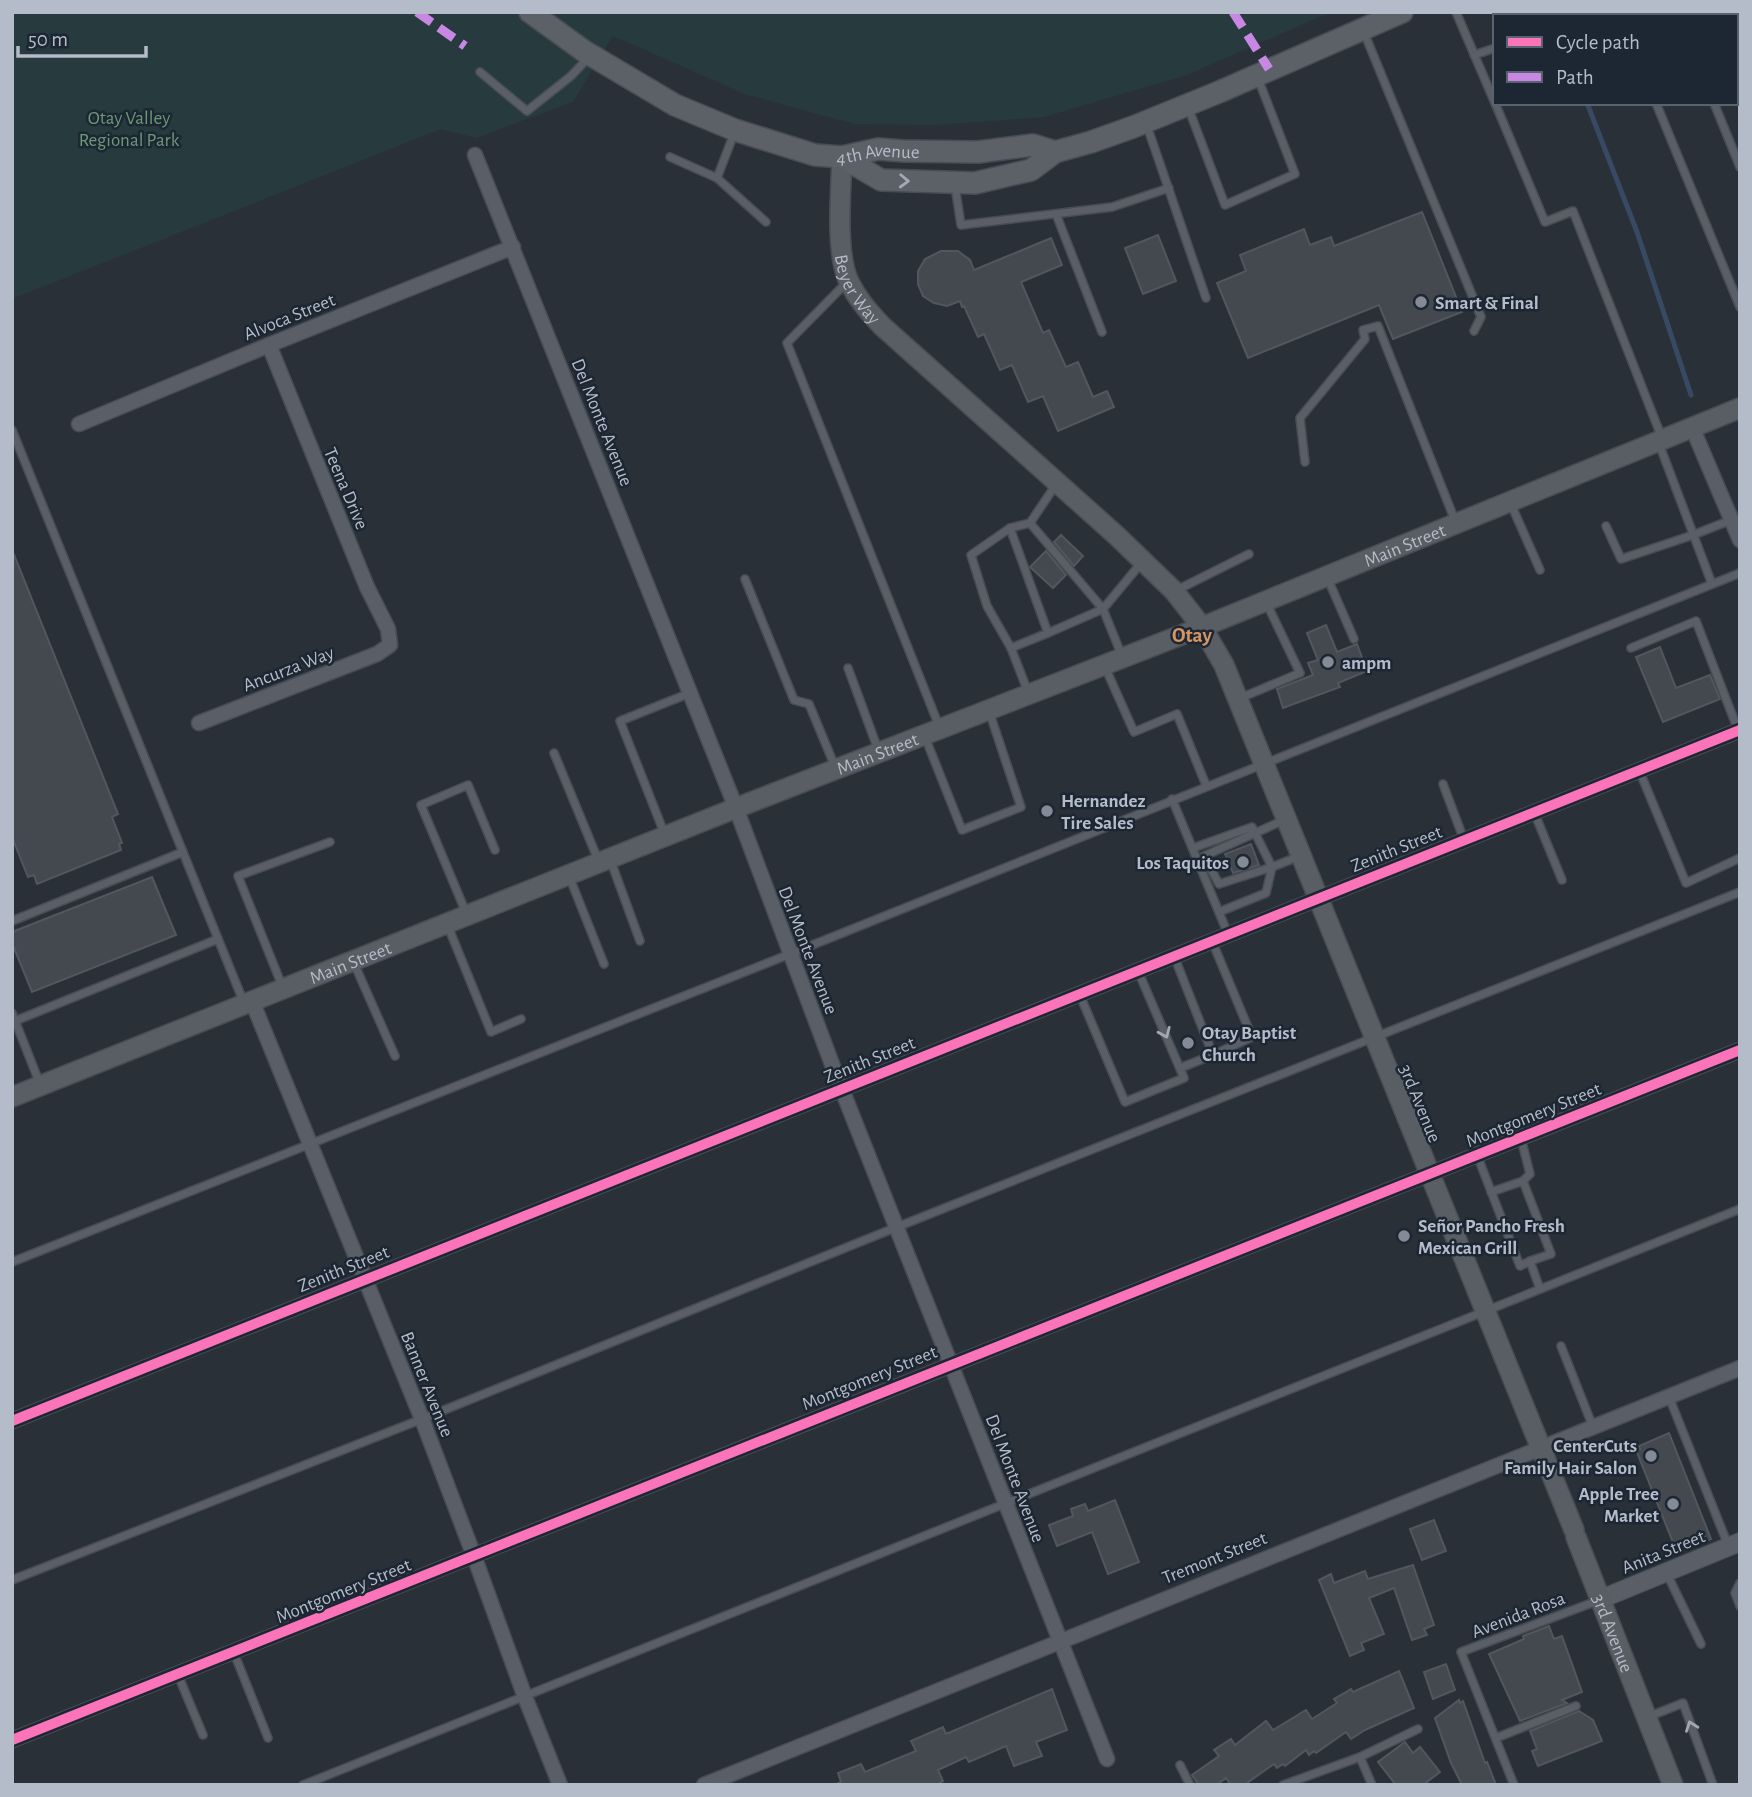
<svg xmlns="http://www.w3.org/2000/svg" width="1752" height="1797" viewBox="0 0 1752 1797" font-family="'Alegreya Sans',sans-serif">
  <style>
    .green { fill: #273a3e }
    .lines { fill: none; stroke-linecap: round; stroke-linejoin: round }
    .stream { stroke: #384963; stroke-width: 5 }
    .building { fill: #444950; stroke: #52575f; stroke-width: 2 }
    .service-casing { stroke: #484c53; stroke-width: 10 }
    .minor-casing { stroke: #484c53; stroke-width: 17 }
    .tertiary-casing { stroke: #484c53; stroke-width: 20 }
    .secondary-casing { stroke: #484c53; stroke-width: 22 }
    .primary-casing { stroke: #484c55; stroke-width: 24 }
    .service { stroke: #5a5e66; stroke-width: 7 }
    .minor { stroke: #5a5e66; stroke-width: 14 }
    .tertiary { stroke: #5a5e66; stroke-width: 18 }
    .secondary { stroke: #595d64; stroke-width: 19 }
    .primary { stroke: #5c6168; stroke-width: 21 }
    .quiet { stroke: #c787e3; stroke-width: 9; stroke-dasharray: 18 9; stroke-linecap: butt }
    .cycleway-casing { stroke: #1d2633; stroke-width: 15 }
    .cycleway { stroke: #fb73b8; stroke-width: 10 }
    .oneway { stroke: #a2aab6 }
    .oneway2 { stroke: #a2a9b5 }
    .poi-dot { fill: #848b96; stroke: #1d2633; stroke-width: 2.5 }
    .labels { text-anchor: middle; stroke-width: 5; stroke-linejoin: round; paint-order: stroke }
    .park-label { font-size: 19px; fill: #6b9a76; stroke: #1d2633 }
    .street-label { font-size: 19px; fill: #b4bcc9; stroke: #1d2633 }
    .poi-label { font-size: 19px; font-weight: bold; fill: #b4bcc9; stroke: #1d2633; text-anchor: start }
    .neighbourhood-label { font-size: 21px; font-weight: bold; fill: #d59563; stroke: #1d2633 }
  </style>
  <rect width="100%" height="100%" fill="#2a3038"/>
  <polygon class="green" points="12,12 1331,12 1187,75 1044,117 936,125 856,124 813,113 745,94 613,36 573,102 476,138 441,129 12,299"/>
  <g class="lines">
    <g class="stream">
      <polyline points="1551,12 1552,16"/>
      <polyline points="1587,103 1637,232 1691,395"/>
    </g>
  </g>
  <g class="building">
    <polygon points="1422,212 1462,312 1393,339 1379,305 1248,358 1217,283 1246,271 1240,255 1304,229 1310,245 1331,237 1334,246"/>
    <polygon points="1158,235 1176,281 1143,294 1125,248"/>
    <polygon points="1051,238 1062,265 1021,282 1043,333 1049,330 1066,367 1078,362 1093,397 1107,391 1114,407 1058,431 1043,396 1028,402 1012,365 1000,370 984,334 978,337 964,306 962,307 960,301 947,306 934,303 923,296 918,284 918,271 925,259 941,251 958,251 970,260 974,270"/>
    <polygon points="1061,535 1083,556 1074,566 1054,542"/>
    <polygon points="1046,551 1066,575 1053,588 1030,567"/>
    <polygon points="13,552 118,814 112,817 122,843 119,844 121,850 37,884 34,875 28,877 12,837"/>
    <polygon points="1326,625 1337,652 1357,644 1367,671 1338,683 1340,687 1283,708 1277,689 1313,675 1308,663 1318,660 1307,633"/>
    <polygon points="1660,647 1676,688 1710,675 1720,699 1663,722 1636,657"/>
    <polygon points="1251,844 1259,865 1233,873 1225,854"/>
    <polygon points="152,877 176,935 32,992 12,943 12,932"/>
    <polygon points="1669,1433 1711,1539 1680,1551 1677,1544 1674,1545 1636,1450 1640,1449 1639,1446"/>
    <polygon points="1115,1500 1139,1562 1108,1574 1092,1532 1057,1546 1049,1525 1073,1516 1071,1509 1085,1504 1088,1511"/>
    <polygon points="1434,1520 1446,1551 1422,1560 1410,1529"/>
    <polygon points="1413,1565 1434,1625 1424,1629 1427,1635 1412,1640 1394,1588 1369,1598 1384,1634 1361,1643 1364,1650 1350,1656 1319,1580 1331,1574 1334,1583 1365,1571 1368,1579"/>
    <polygon points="1549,1626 1554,1639 1562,1636 1582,1692 1562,1700 1567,1703 1520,1721 1489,1654 1524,1639 1523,1636"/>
    <polygon points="1446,1664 1455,1690 1433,1699 1424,1672"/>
    <polygon points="1399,1671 1414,1708 1365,1730 1351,1739 1346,1732 1316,1753 1314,1751 1309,1755 1306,1750 1285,1766 1283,1764 1277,1768 1274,1764 1244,1785 1231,1785 1226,1778 1216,1785 1199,1785 1192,1775 1219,1756 1214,1750 1231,1739 1235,1745 1266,1721 1273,1730 1306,1710 1312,1719 1337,1703 1334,1699 1351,1689 1353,1692"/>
    <polygon points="1052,1689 1067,1730 1036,1742 1042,1756 1014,1766 1006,1746 969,1762 966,1757 938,1770 943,1781 936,1785 835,1785 841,1782 838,1773 861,1764 865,1772 916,1751 911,1741 943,1727 946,1734"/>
    <polygon points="1459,1700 1460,1703 1463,1701 1485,1763 1487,1762 1496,1785 1462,1785 1451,1763 1435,1718"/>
    <polygon points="1579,1711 1593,1720 1602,1741 1538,1766 1532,1751 1537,1749 1530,1731"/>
    <polygon points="1405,1742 1413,1753 1420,1747 1440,1772 1423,1785 1396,1785 1378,1762"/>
  </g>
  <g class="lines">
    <g class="service-casing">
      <g id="service">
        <polyline points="1456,12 1495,103"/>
        <polyline points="1736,29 1740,30"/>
        <polyline points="1363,30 1481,317 1474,331"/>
        <polyline points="1474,55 1495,48"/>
        <polyline points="480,72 527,111 571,76 588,58"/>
        <polyline points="1495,103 1545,222 1573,211 1662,438"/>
        <polyline points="1656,103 1740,307"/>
        <polyline points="1714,103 1740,167"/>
        <polyline points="1188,107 1225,205 1295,174 1257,76"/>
        <polyline points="1146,123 1206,298"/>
        <polyline points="735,131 717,178 766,222"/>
        <polyline points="670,157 717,178"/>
        <polyline points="955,186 961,225 1112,207 1169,188"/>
        <polyline points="1056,214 1102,332"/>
        <polyline points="848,281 787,343 939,726"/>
        <polyline points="12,430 244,1003"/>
        <polyline points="1658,441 1712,584"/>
        <polyline points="1305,462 1300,418 1365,339 1363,330 1378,326 1456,523"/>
        <polyline points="1510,502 1540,570"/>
        <polyline points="1030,523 1103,609 1122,656"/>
        <polyline points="1606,526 1621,559 1693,535 1731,520"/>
        <polyline points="1010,528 971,555 987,606 1011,648"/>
        <polyline points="1327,577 1354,639"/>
        <polyline points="745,579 794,700 809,704 836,769"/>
        <polyline points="1175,591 1249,554"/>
        <polyline points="1048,633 1103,609 1142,562"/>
        <polyline points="1631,648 1696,621 1738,730"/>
        <polyline points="1105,667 1134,732 1177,714 1206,785"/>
        <polyline points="848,668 879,752"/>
        <polyline points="1028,692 1011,648 1048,633 1010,528 1030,523 1057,483"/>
        <polyline points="1238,699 1300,673 1266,602"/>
        <polyline points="925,737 962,830 1021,807 989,711"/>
        <polyline points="554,753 599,862"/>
        <polyline points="1639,770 1686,883 1740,858"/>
        <polyline points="1443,784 1464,840"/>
        <polyline points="1172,799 1228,934"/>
        <polyline points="1534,812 1562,880"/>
        <polyline points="665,835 620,721 690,693"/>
        <polyline points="1193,848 1252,827 1272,867 1219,884 1204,856 1284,820"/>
        <polyline points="610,859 640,941"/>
        <polyline points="569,876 604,964"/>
        <polyline points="1219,912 1266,893 1272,867 1300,856"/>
        <polyline points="467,915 421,805 468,785 495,850"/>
        <polyline points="12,921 183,852"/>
        <polyline points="447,924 491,1032 521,1019"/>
        <polyline points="1174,956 1213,1055 1252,1037 1212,941"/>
        <polyline points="353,961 395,1056"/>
        <polyline points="283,988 238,876 330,842"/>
        <polyline points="1079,993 1125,1102 1184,1078 1138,971"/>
        <polyline points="12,1013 40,1084"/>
        <polyline points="15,1021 218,939"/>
        <polyline points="1180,1068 1213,1055"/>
        <polyline points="1521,1138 1530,1174 1523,1181"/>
        <polyline points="1477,1155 1520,1266 1530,1261 1540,1289"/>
        <polyline points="1491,1192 1523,1181 1551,1254 1530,1261"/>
        <polyline points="12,1262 790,954 1740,573"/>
        <polyline points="1561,1346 1593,1427"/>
        <polyline points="1669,1397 1728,1545"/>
        <polyline points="1667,1574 1701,1644"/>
        <polyline points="12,1580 422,1419 897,1227 1740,892"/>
        <polyline points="1740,1583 1735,1593 1740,1606"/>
        <polyline points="234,1653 268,1738"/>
        <polyline points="178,1675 203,1735"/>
        <polyline points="1648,1717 1683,1703 1713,1785"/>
        <polyline points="1496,1738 1576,1706"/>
        <polyline points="1360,1757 1372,1785"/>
        <polyline points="1180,1765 1190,1785"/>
        <polyline points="303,1785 1740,1209"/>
        <polyline points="1283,1785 1360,1757 1418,1729"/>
        <polyline points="1514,1785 1461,1652 1597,1601"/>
      </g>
    </g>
    <g class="minor-casing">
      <g id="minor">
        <polyline points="475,155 736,808 835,1072 1107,1759"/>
        <polyline points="79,424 269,345 513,247"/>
        <polyline points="1692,427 1740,540"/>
        <polyline points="199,723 377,654 390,645 388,629 367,587 269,345"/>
        <polyline points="252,1001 422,1419 474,1556 525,1697 560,1785"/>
        <polyline points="12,1421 1740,730"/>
        <polyline points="12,1740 1740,1050"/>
        <polyline points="704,1785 1740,1368"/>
      </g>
    </g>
    <g class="tertiary-casing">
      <polyline id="tertiary" points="1601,1599 1740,1542"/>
    </g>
    <g class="secondary-casing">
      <g id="secondary">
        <path id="s1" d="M842,157c-1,34 -7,95 7,125 9,18 20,30 33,44l235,210 57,55 28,36 22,38 350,865"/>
        <path id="s2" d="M12,1097l724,-289 466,-181 538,-219"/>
        <path id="s3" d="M1576,1537l97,248"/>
      </g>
    </g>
    <g class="primary-casing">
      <g id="primary">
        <path id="s4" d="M530,12l54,39 91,54 60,25 80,25 27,2 36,-8 25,2 75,1 55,-7 22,7"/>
        <polyline points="842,157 881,180 975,183 1031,170 1055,152 1091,142 1133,127 1219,92 1402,12"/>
      </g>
    </g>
    <use href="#service" class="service"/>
    <use href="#minor" class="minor"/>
    <use href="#tertiary" class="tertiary"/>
    <use href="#secondary" class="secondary"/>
    <use href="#primary" class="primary"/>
    <g class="quiet">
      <polyline points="417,12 465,46"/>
      <polyline points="1233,12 1269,69"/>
    </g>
    <g class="cycleway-casing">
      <g id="cycleway">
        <polyline points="12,1421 1740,730"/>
        <polyline points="12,1740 1740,1050"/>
      </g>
    </g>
    <use href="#cycleway" class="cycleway"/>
  </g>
  <defs><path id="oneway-chevron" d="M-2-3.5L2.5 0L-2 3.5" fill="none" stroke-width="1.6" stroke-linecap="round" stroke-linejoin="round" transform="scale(1.75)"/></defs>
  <use class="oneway" href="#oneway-chevron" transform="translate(904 181) rotate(2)"/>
  <g class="oneway2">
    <use href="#oneway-chevron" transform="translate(1165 1033) rotate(67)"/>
    <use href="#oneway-chevron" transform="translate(1691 1726) rotate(-110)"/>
  </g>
  <g class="poi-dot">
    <circle cx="1421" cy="302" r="7"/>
    <circle cx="1328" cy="662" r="7"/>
    <circle cx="1047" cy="811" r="7"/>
    <circle cx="1243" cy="862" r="7"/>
    <circle cx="1188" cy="1043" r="7"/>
    <circle cx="1404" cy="1236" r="7"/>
    <circle cx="1651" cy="1456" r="7"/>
    <circle cx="1673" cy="1504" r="7"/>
  </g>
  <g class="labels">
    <g class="park-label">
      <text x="129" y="124">Otay Valley<tspan x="129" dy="22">Regional Park</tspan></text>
    </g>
    <g class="street-label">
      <text dy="7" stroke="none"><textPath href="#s4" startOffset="385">4th Avenue</textPath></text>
      <text dy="7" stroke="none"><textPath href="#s1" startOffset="136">Beyer Way</textPath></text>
      <text transform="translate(289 316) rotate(-22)" y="7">Alvoca Street</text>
      <text transform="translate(603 422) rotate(68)" y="7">Del Monte Avenue</text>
      <text transform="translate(347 488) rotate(67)" y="7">Teena Drive</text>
      <text dy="7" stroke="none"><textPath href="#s2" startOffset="1498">Main Street</textPath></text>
      <text transform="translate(288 668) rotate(-21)" y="7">Ancurza Way</text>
      <text dy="7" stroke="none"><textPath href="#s2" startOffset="931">Main Street</textPath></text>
      <text transform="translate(1396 848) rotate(-22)" y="7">Zenith Street</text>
      <text transform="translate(809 950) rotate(69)" y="7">Del Monte Avenue</text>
      <text dy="7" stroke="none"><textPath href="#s2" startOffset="364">Main Street</textPath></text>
      <text transform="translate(869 1059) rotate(-22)" y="7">Zenith Street</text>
      <text transform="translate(1421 1103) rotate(68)" y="7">3rd Avenue</text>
      <text transform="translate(1533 1114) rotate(-22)" y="7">Montgomery Street</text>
      <text transform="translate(343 1268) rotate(-22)" y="7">Zenith Street</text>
      <text transform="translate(869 1377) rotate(-22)" y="7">Montgomery Street</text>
      <text transform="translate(428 1384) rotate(68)" y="7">Banner Avenue</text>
      <text transform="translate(1016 1478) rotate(69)" y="7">Del Monte Avenue</text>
      <text transform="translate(1663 1551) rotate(-22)" y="7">Anita Street</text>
      <text transform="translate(1214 1557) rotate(-22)" y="7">Tremont Street</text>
      <text transform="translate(343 1590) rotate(-22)" y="7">Montgomery Street</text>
      <text transform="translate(1518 1614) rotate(-21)" y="7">Avenida Rosa</text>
      <text dy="7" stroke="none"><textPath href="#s3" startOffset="103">3rd Avenue</textPath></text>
    </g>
    <g class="poi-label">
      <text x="1435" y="309">Smart &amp; Final</text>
      <text x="1342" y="669">ampm</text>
      <text x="1061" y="807">Hernandez<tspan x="1061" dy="22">Tire Sales</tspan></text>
      <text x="1229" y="869" text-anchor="end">Los Taquitos</text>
      <text x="1202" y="1039">Otay Baptist<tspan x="1202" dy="22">Church</tspan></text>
      <text x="1418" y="1232">Señor Pancho Fresh<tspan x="1418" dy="22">Mexican Grill</tspan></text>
      <text x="1637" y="1452" text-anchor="end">CenterCuts<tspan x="1637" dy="22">Family Hair Salon</tspan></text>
      <text x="1659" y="1500" text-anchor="end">Apple Tree<tspan x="1659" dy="22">Market</tspan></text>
    </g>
    <g class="neighbourhood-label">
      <text x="1192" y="642">Otay</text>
    </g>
  </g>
  <rect width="1752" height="1797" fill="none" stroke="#b4bcc9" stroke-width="28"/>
  <rect x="1493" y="14" width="245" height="91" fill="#1d2633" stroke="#59626f" stroke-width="2"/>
  <rect x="1507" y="37" width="35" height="10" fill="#fb73b8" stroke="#59626f" stroke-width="2"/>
  <text x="1556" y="49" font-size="21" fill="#b4bcc9">Cycle path</text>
  <rect x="1507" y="72" width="35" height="10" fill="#c787e3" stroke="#59626f" stroke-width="2"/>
  <text x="1556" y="84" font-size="21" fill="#b4bcc9">Path</text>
  <path d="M18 46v10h128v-10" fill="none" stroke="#b4bcc9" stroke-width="3.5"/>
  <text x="28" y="46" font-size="21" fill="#b4bcc9" stroke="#1d2633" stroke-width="5" paint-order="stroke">50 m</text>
</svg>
